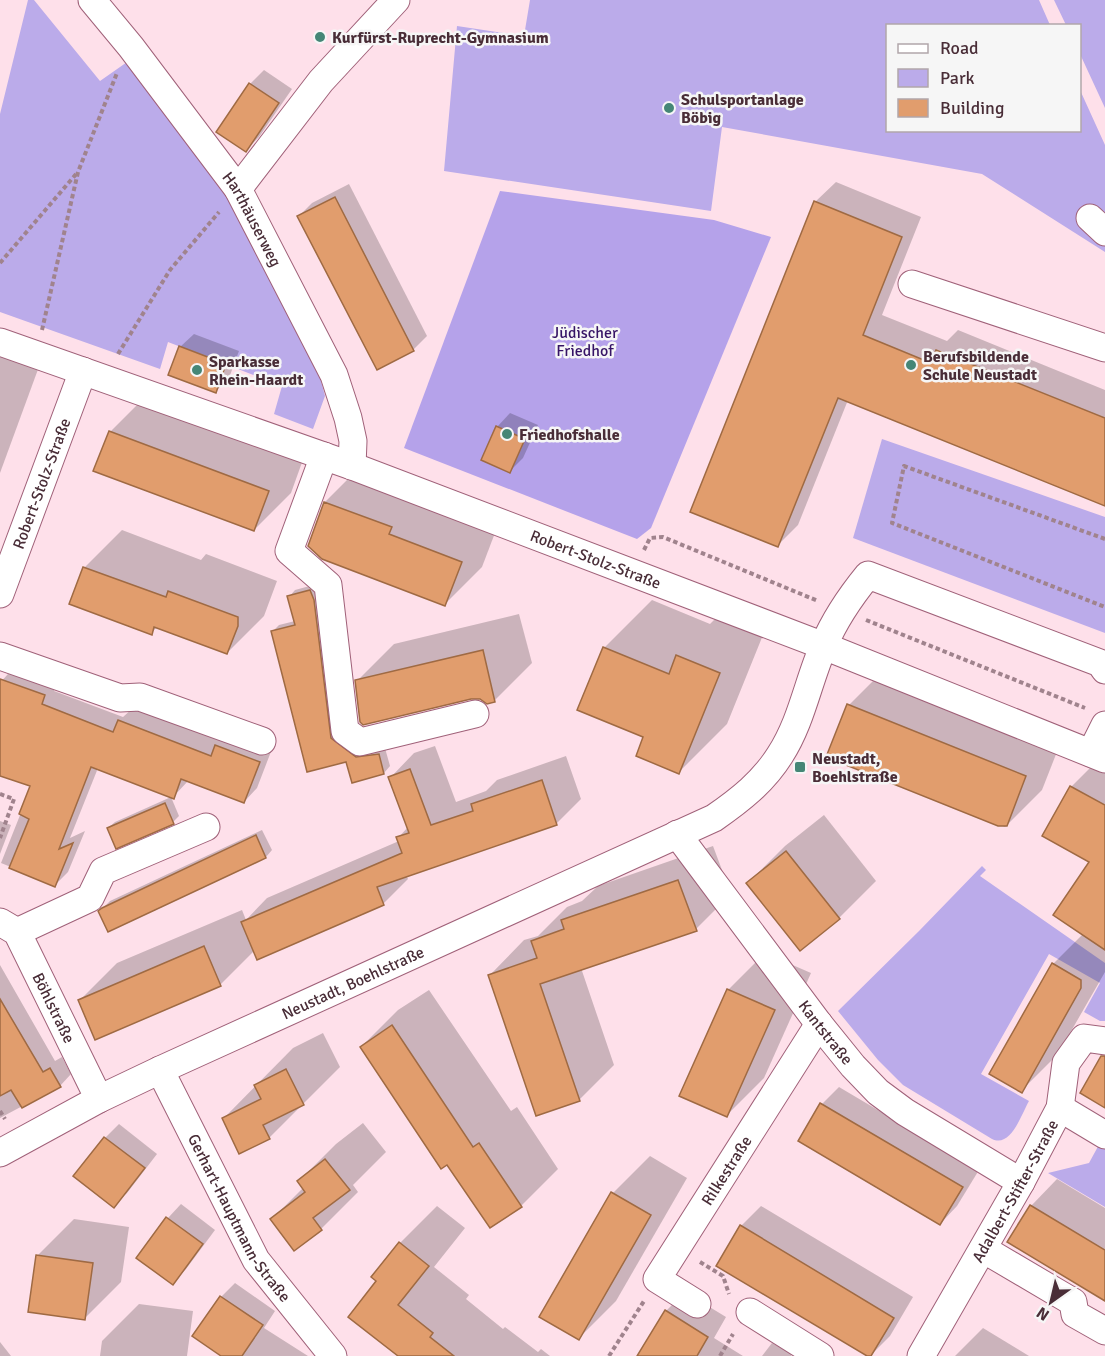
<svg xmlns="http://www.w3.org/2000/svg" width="1105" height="1356" viewBox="0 0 1105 1356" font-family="Signika,sans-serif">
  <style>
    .green { fill: #bbabea }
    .forest { fill: #b5a2ea }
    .shadow { fill: #0003 }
    .building { fill: #e19d6d; stroke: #9f6a43; stroke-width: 1.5 }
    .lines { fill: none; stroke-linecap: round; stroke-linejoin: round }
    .minor-casing { stroke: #a06179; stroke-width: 29 }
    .path { stroke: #a0838d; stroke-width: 4; stroke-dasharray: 4.5 3; stroke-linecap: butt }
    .minor { stroke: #fff; stroke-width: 27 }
    .poi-dot { fill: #458676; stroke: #f6f6f6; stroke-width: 2 }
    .labels { text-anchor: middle; stroke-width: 5; stroke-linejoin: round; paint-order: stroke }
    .poi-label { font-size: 16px; font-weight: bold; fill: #492d37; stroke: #f6f6f6; text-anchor: start }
    .street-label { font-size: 16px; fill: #492d37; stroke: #f6f6f6 }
    .park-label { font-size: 16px; fill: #361466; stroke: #f6f6f6 }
  </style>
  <rect width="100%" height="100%" fill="#fee0ea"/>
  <g class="green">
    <polygon points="28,0 34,0 100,81 130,60 235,202 316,362 325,396 313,429 274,414 282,386 168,342 160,369 0,312 0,114"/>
    <polygon points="530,0 1039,0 1050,25 888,26 888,130 1080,130 1080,90 1105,145 1105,252 982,174 722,127 711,211 444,171 457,26 524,36"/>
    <polygon points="1054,0 1105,0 1105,108 1080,54 1080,26 1066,25"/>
    <polygon points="882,439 1105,517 1105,633 853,538"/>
    <path d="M982,866l4,4 -6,6 125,87v58h-5l-16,-9 16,-29 -51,-29 -68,120 48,27c-8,14 -18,47 -37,38l-89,-54 -25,-25 -40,-49 81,-80z"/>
    <polygon points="1101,1141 1105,1143 1105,1207 1048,1173 1089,1163"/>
  </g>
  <polygon class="forest" points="500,191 714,220 771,237 651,528 637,539 404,448"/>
  <g class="shadow">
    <polygon points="264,70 292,89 259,137 246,150 218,132 250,84"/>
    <polygon points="836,182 921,217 882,315 947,341 958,330 1105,390 1105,504 848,400 798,525 778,545 815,202"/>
    <polygon points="349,184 427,336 413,350 299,216 312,203"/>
    <polygon points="0,330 44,353 0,473"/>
    <polygon points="194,334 239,351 229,378 215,392 180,347"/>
    <polygon points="147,395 305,454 291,493 254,530 110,432"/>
    <polygon points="510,413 538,425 523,458 510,471 497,427"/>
    <polygon points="362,465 498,525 482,567 445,604 309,546 325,502"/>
    <polygon points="122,530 201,560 206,554 277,581 264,616 227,653 157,627 151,633 71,603 85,567"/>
    <polygon points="317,584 337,732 385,748 390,766 384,773 347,760 308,770 273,631 279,625 295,621 289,597 295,590"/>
    <polygon points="652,600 710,624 726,608 767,625 727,724 679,772 645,737 604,648"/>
    <polygon points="519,614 532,663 495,700 357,681 394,644"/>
    <polygon points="15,666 57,681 54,691 123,717 133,708 221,741 230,732 272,749 257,788 244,802 188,781 174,796 98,768 70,838 85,831 68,872 55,885 1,863 32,785 0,774 0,683"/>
    <polygon points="886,668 1062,739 1042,790 1005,827 828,756 849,705"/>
    <polygon points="435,746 456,802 486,791 497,780 566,756 581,799 556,824 406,875 408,879 384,903 258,958 255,950 220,985 80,1000 117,963 242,910 246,920 267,898 399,841 398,838 408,827 390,778 414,753"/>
    <polygon points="1105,753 1105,972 1058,1054 1021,1091 1053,964 1083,934 1091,862 1071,787"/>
    <polygon points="171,797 179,816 173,822 108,828 115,822"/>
    <polygon points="824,815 876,881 839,918 801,949 748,883 785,846"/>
    <polygon points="0,821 11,825 0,854"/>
    <polygon points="262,830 272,850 266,857 109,930 100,911 110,901"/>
    <polygon points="713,846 731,894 696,929 581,968 614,1065 579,1100 490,975 524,940 538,936 567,907 582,901 598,886"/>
    <polygon points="765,953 811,973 764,1078 727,1115 728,990"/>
    <polygon points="0,965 55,1061 62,1057 71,1074 60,1086 0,1118"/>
    <polygon points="429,990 511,1111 517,1107 558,1169 521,1206 448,1163 361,1047 398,1010"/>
    <polygon points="323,1033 340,1067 269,1138 224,1118 293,1048"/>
    <polygon points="839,1087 979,1170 957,1206 940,1224 822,1104"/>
    <polygon points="363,1123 386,1152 353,1185 358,1192 321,1229 272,1219 304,1187 299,1181 336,1144"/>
    <polygon points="119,1124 157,1154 127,1193 113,1206 75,1176 105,1138"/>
    <polygon points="650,1156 687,1178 616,1301 579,1338 613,1193"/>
    <polygon points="1057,1179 1105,1208 1105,1300 1031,1206"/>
    <polygon points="181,1204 215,1230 186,1269 172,1283 138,1257 168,1218"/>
    <polygon points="437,1206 465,1228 434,1267 469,1295 466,1299 503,1329 505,1327 538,1352 541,1349 550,1356 401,1356 378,1281 373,1277 400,1243"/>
    <polygon points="761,1206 913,1297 890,1336 870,1356 741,1226"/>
    <polygon points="74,1219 129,1227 121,1282 84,1319 37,1256"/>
    <polygon points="235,1283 275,1311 264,1328 308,1356 224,1356 194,1336 221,1297"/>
    <polygon points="685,1292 726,1317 714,1338 743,1356 639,1356 666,1311"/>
    <polygon points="139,1304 193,1311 187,1356 100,1356 102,1341"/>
    <polygon points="983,1328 1029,1356 955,1356"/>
    <polygon points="0,1342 11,1356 0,1356"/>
    <polygon points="772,1343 792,1354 791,1356 762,1356"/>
  </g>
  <g class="building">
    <polygon points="249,83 279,103 246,152 216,132"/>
    <polygon points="335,197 414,351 377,370 297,216"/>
    <polygon points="814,201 902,237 863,335 931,363 936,350 1105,418 1105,506 838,398 778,547 690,512"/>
    <polygon points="179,346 226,364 216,393 168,375"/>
    <polygon points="496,426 525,439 510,473 481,460"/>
    <polygon points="109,431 269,491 254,531 93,471"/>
    <polygon points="324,502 392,527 389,534 462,562 445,606 322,559 308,546"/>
    <polygon points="83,567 166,597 168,591 238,617 238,626 227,654 154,627 152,635 69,604"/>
    <polygon points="310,590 314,600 331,738 356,757 379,754 384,774 352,783 346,762 307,772 271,631 295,625 287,596"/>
    <polygon points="603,647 669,674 676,655 720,673 679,774 636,756 643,737 577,710"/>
    <polygon points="483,650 495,702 487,704 480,699 471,699 363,725 360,722 355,680"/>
    <polygon points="0,679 45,695 42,704 113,732 118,720 211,756 215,745 260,762 244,803 181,779 174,799 91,767 59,849 73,843 55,887 9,868 29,819 19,814 30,786 0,776"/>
    <polygon points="847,704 1026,776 1007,826 998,826 826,757"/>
    <polygon points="410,769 431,825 473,811 471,804 542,780 557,825 377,887 384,905 257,960 241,922 402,853 396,837 409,833 388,777"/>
    <polygon points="1070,786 1105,805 1105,950 1053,915 1089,862 1042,836"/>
    <polygon points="165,803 174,824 116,849 107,828"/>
    <polygon points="256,835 266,858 108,932 98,911 102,908"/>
    <polygon points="786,851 840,919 800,951 746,883"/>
    <polygon points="678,880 697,931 540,984 580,1101 536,1116 488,975 537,958 531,941 564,929 561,920"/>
    <polygon points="204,946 221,986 95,1040 78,1000"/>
    <polygon points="1052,963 1081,980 1081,988 1022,1093 989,1074"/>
    <polygon points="727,989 775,1010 727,1117 679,1096"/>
    <polygon points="0,999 43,1072 50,1068 61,1087 22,1108 11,1090 0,1096"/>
    <polygon points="392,1025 473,1147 479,1143 522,1207 490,1228 447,1165 441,1169 360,1047"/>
    <polygon points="1101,1056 1105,1056 1105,1108 1080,1093"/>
    <polygon points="286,1069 304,1105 263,1125 270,1139 239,1154 222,1118 261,1099 254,1085"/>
    <polygon points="820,1103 963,1187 940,1225 798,1141"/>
    <polygon points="104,1137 145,1168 114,1208 73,1176"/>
    <polygon points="325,1159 350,1190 313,1218 322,1230 294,1251 270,1219 305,1192 297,1181"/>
    <polygon points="611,1192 651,1215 579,1340 539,1317"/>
    <polygon points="1030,1205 1105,1250 1105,1301 1007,1242"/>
    <polygon points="166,1217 203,1244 173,1285 136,1258"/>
    <polygon points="740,1225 894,1318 871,1356 867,1356 716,1266"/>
    <polygon points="399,1242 429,1266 398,1305 433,1333 430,1337 454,1356 398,1356 348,1317 376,1281 371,1277"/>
    <polygon points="36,1255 93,1263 85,1320 28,1312"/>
    <polygon points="220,1296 263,1325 242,1356 221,1356 192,1336"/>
    <polygon points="665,1310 708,1337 697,1356 637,1356"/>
  </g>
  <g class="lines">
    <g class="minor-casing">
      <g id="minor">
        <path id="s1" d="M92,0l39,47 107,142 96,186 14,43 5,23 -1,25"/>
        <polyline points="238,189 321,81 396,0"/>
        <polyline points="1090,218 1105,232"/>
        <polyline points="912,284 1105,348"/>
        <path id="s2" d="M0,342l352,124 472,180 281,113"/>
        <polyline points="324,456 289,551 328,585 345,731 360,742 475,714"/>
        <path id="s3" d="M0,594l83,-223"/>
        <polyline points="0,656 120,698 140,697 262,741"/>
        <polyline points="1091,753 1105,725"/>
        <path id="s4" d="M677,834l142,190 34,42 25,26 27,20 116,70"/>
        <path id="s5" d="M0,922l17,10 82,167"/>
        <polyline points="17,932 90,898 103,871 206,827"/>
        <path id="s6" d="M160,1070l96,190 77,96"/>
        <polyline points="1060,1108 1105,1135"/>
        <path id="s7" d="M0,1153l99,-54 61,-29 554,-252c26,-18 49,-36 66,-63 22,-34 28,-74 44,-110 11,-26 26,-48 44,-70l232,88 5,7"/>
        <polyline points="983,1249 1073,1302 1075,1314 1105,1331"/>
        <path id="s8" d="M697,1304l-40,-25 162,-255"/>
        <polyline points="750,1312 820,1356"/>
        <path id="s9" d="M921,1356l100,-174 39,-74 6,-45 18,-25 21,3"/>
      </g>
    </g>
    <g class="path">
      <polyline points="0,263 77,173"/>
      <polyline points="42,330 78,172 117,73"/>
      <polyline points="118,354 170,270 219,212"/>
      <polyline points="1105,539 904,466 892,523 1105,607"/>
      <polyline points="644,550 650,538 663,537 818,601"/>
      <polyline points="866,620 1085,708"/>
      <polyline points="0,794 14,799 0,838"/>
      <polyline points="0,1111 5,1119"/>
      <polyline points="700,1262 723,1276 729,1294"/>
      <polyline points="609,1356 644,1301"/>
      <polyline points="720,1356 733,1334"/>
    </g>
    <use href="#minor" class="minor"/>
  </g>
  <g class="poi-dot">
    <circle cx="320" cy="37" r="6"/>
    <circle cx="669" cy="108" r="6"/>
    <circle cx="911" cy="365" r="6"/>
    <circle cx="197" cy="370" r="6"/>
    <circle cx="507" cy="434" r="6"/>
    <rect x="794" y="761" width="12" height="12" rx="3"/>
  </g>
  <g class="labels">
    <g class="poi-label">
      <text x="332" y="43">Kurfürst-Ruprecht-Gymnasium</text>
      <text x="681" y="105">Schulsportanlage<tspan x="681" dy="18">Böbig</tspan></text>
      <text x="923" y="362">Berufsbildende<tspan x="923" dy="18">Schule Neustadt</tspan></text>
      <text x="209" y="367">Sparkasse<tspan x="209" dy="18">Rhein-Haardt</tspan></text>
      <text x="519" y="440">Friedhofshalle</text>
      <text x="812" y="764">Neustadt,<tspan x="812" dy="18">Boehlstraße</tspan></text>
    </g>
    <g class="street-label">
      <text dy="6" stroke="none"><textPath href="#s1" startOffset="272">Harthäuserweg</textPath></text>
      <text dy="6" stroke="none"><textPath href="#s3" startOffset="118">Robert-Stolz-Straße</textPath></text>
      <text dy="6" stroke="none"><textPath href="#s2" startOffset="634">Robert-Stolz-Straße</textPath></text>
      <text dy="6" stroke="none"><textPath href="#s7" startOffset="392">Neustadt, Boehlstraße</textPath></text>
      <text dy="6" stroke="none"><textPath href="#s5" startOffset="104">Böhlstraße</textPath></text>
      <text dy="6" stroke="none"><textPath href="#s4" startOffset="248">Kantstraße</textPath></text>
      <text dy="6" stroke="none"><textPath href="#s8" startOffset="176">Rilkestraße</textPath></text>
      <text dy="6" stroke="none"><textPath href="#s9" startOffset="190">Adalbert-Stifter-Straße</textPath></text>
      <text dy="6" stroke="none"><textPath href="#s6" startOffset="168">Gerhart-Hauptmann-Straße</textPath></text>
    </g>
    <g class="park-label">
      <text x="585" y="338">Jüdischer<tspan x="585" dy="18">Friedhof</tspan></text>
    </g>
  </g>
  <rect x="886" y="24" width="195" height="108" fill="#f6f6f6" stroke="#b1a6aa" stroke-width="1.5"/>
  <rect x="898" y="44" width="30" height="9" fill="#ffffff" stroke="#b1a6aa" stroke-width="1.5"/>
  <text x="940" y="54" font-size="18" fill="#492d37">Road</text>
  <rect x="898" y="69" width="30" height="18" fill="#bbabea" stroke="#b1a6aa" stroke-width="1.5"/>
  <text x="940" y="84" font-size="18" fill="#492d37">Park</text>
  <rect x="898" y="99" width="30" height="18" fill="#e19d6d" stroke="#b1a6aa" stroke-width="1.5"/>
  <text x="940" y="114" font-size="18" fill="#492d37">Building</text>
  <g transform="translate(1051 1302) rotate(214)" stroke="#f6f6f6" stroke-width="4.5" paint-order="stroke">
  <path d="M0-4.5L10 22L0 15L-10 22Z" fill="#492d37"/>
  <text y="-9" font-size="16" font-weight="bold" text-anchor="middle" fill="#492d37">N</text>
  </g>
</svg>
